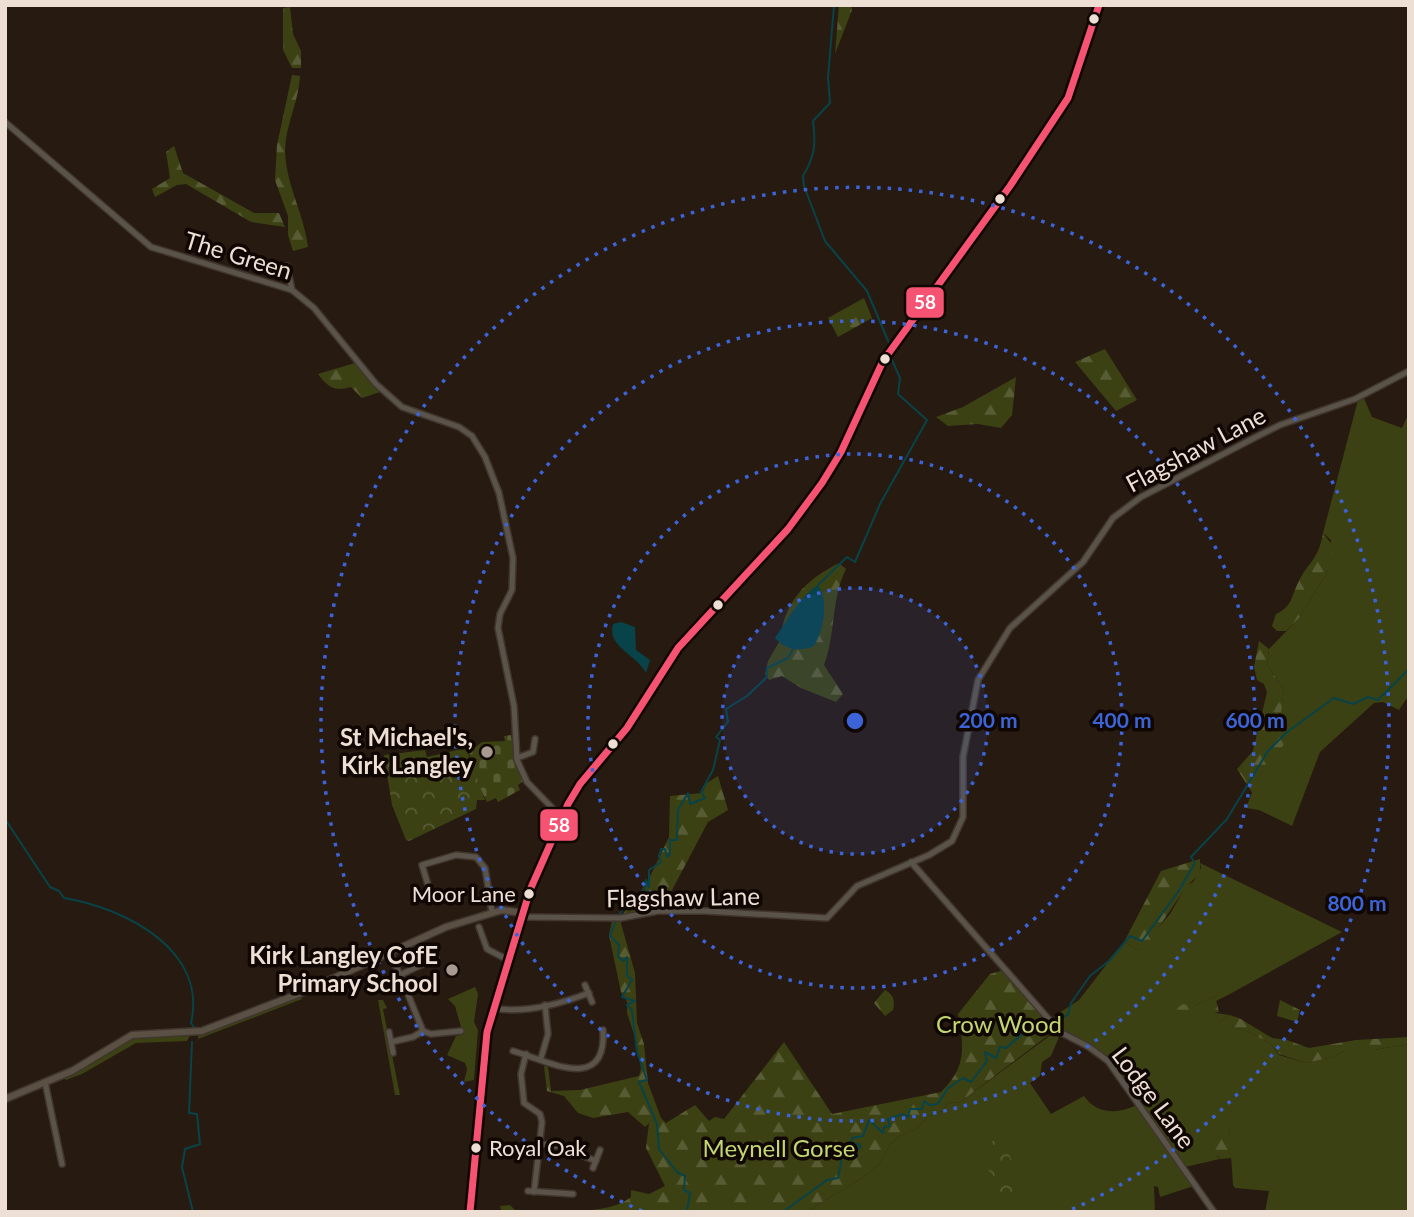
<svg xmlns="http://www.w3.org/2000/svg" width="1414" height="1217" viewBox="0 0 1414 1217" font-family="Lato,sans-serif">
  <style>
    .grass { fill: #3c4113 }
    .forest { fill: url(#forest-firs) }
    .cemetery { fill: url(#cemetery-stones) }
    .park { fill: url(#park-crowns) }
    .water { fill: #074348 }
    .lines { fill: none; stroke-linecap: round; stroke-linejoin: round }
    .stream { stroke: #074348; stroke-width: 2 }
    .minor-casing { stroke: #41362e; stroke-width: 8 }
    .major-casing { stroke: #41362e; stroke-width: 9 }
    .highway-casing { stroke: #41362e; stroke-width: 10 }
    .minor { stroke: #5a534a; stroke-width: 5 }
    .major { stroke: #5a5044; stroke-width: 6 }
    .highway { stroke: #605648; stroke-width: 7 }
    .bus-1-casing { stroke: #100703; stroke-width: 12 }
    .bus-1 { stroke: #f65372; stroke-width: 7 }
    .ring { fill: none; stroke: #3c64d8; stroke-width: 3.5; stroke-dasharray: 3.5 7 }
    .bus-dot { fill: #eedfd5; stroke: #100703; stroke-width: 2.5 }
    .poi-dot { fill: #a89a90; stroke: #100703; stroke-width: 2.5 }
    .labels { text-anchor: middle; stroke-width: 7; stroke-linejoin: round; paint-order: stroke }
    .bus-label { font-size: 22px; fill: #eedfd5; stroke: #100703; text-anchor: end }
    .street-label { font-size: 24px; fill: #eedfd5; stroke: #100703 }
    .poi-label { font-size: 24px; font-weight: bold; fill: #eedfd5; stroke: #100703; text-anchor: end }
    .park-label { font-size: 24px; fill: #c3d66f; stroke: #100703 }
    .centre { fill: #3c64d8; stroke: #100703; stroke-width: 3.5 }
    .ring-label { font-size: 21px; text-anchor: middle; font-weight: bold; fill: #3c64d8; stroke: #100703; stroke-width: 7; stroke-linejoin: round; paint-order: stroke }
    .line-badge { stroke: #100703; stroke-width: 2.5 }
    .badge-label { font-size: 19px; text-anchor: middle; font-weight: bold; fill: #fff }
  </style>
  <defs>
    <pattern id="forest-firs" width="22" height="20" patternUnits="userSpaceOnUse" patternTransform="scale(1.75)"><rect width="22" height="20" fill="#3c4113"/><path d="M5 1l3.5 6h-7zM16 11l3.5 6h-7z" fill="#585c34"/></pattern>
    <pattern id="cemetery-stones" width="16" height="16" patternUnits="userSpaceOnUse" patternTransform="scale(1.75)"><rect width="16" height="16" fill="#3c4113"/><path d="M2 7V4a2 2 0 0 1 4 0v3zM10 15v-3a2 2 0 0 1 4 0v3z" fill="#585c34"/></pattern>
    <pattern id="park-crowns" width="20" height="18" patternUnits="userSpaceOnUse" patternTransform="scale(1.75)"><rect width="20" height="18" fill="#3c4113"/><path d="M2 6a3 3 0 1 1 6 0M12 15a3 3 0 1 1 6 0" fill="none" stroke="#585c34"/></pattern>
  </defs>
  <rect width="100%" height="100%" fill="#271a11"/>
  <g class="grass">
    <polygon points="1363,396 1372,417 1402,428 1409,413 1409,695 1399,710 1383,702 1374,703 1320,752 1292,826 1259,810 1246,808 1258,777 1272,758 1284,690 1267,664 1269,649 1299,618 1329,569 1331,540 1323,533 1358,400"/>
    <polygon points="1200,863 1342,932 1228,995 1216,1001 1215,996 1194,1006 1193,1017 1210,1012 1229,1015 1218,1023 1249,1032 1271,1044 1279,1055 1306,1063 1333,1057 1346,1050 1374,1050 1409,1044 1409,1212 1265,1212 1269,1191 1235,1188 1233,1185 1229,1126 1217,1156 1220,1159 1185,1167 1116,1068 1057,1026 1053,1017 1079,1000 1124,942 1139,950 1170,914 1186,886 1193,882 1201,868"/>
    <polygon points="475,987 478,994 474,1022 478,1030 474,1080 464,1082 467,1069 465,1063 447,1055 456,1036 463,1034 455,1006 448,999"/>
    <polygon points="300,996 302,999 198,1039 198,1033"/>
    <polygon points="378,1000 383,1000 387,1008 383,1009 400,1095 395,1095"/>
    <path d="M1056,1031l3,6 -8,19 -9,6 -2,14 -10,7 21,31 33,-18c13,19 34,18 53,9l57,81 -34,11 -2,-10 -4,-1 1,26h-349l56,-34 18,-14 10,-20 10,-8 16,-7 13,-13 13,-5 6,-9 11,1z"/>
    <polygon points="190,1035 187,1041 136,1043 82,1074 66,1080 63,1077 129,1039"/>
  </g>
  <g class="forest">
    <polygon points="839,5 851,5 852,10 835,54"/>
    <polygon points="290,7 293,34 301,51 301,68 292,68 283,50 283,8"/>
    <path d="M292,75l8,1c-1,25 -15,50 -15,75 1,34 19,63 23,96l-15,4 -5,-16v-19l-13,-36 2,-35z"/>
    <polygon points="174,146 183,173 254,213 279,213 285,227 251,222 186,184 177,185 155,197 152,189 170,178 166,152"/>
    <polygon points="864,298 872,318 838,337 828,318"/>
    <polygon points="1105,349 1137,400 1116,411 1075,362"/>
    <path d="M355,363l25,29 -18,6 -11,-11c-17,5 -23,0 -33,-13z"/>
    <polygon points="1016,377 1012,415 1001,428 978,424 948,426 936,417 963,407"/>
    <path d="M1323,533l10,13 -4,23 -30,49 -13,13h-9l-5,-5 4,-12c16,-7 15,-17 22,-31 10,-22 20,-21 25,-50z"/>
    <path d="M839,563l7,6c-15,29 -10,65 -22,96l19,29 -7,8 -35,-14 -19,-12 -13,4 -4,-6 3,-13 11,-19 14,7 14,-58 -2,9 -23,28c8,-33 28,-50 57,-65z"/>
    <polygon points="1259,641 1269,649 1267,664 1284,690 1278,734 1284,732 1289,738 1258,777 1253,794 1237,769 1253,751 1267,692 1264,684 1257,680 1254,667"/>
    <polygon points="718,776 728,810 708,822 662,909 622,915 647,883 669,837 670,796 702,793 707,783"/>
    <polygon points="1200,859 1200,873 1186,887 1144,949 1139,950 1124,942 1161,871"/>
    <path d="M620,920l15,53 2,50 7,21 4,39 13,35 5,5 29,-18 14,16 6,-4 9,2 60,-77 48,72 109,-22c26,-25 23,-45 17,-78l32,-40 14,-4 50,61 -95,72 -11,-1 -6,9 -13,5 -13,13 -16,7 -10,8 -10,20 -18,14 -56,34h-304l-2,-6 10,-1 7,7c30,-2 90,5 114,-15v-7l18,4 16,-8 -19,-38 3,-25 -4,4 -17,-15 -35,6 -15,-5 -14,-17 -17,-5 -3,-25 4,1 3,24 29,-1 59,-14 2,-7 -5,-29 -9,-27v-12l-6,-9 -12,-57 3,-14z"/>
    <path d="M885,990c9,5 10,11 8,20l-8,6 -11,-13z"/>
    <polygon points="1215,996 1219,1012 1193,1017 1174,1010 1183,1004 1194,1006"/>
    <polygon points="1280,1000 1300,1010 1297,1022 1277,1016"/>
    <polygon points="1229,1015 1239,1018 1272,1038 1287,1040 1309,1048 1356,1040 1409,1037 1409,1044 1374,1050 1346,1050 1333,1057 1306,1063 1279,1054 1271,1044 1249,1032 1227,1026 1216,1030 1218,1023"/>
    <path d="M1229,1126l3,32 -12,1 -10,-13c2,-12 6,-18 19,-20z"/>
  </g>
  <polygon class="cemetery" points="511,735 515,762 524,781 518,785 520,790 498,802 496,798 487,802 474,777 469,752 482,742 505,741 504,736"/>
  <g class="park">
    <polygon points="466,748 485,800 477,800 476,809 409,841 406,840 392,805 384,755 425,750 427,757"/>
    <polygon points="1002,1136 1024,1192 1003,1201 979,1149"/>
  </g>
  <g class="water">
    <path d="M818,585c11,16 6,45 -4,61 -14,6 -29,4 -39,-8 11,-16 28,-45 43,-53z"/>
    <path d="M621,622l14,5 1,23 14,10 -4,13c-9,-18 -40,-27 -33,-49z"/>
  </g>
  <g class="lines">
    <g class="stream">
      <path d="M834,5l-6,73 2,25 -17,18c3,23 2,35 -10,55l1,10 21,55 42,50 22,52"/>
      <polyline points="818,585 847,557 855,562 880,504 927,420 898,394 900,378 891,358"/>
      <path d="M5,819l45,68 9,4 5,7c61,10 144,52 127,125l3,4"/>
      <polyline points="619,915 626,904 645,889 646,880 649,887 649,870 661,862 659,856 661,849 665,849 667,857 670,854 670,840 677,840 678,810 688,793 690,804 705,798 701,792 713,770 720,740 716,737 728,722 726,709 747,696 767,677 767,668 788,658 793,649"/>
      <polyline points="616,920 610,936 619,945 618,956 623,961 627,957 627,975 632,980 622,997 635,1001 627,1005 632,1010 637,1052 647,1080 639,1082 657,1124 659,1149 677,1172 685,1176 684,1190 690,1193 687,1212"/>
      <polyline points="1056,1023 1068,1014 1071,1003 1090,976 1109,961 1130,936 1142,941 1178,892 1195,863 1191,857 1227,819 1268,751 1287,732 1334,698 1353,704 1368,697 1378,700 1409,669"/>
      <polyline points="192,1042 189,1113 197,1114 200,1144 185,1149 182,1167 193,1212"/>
      <polyline points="783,1212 827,1180 838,1178 842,1157 848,1154 852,1158 857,1156 855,1151 861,1147 859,1144 851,1144 852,1138 863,1136 869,1120 883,1133 884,1127 890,1126 888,1119 903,1114 908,1117 910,1109 922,1109 924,1101 929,1105 938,1104 948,1088 963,1078 971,1082 987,1061 985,1052 996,1058 1000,1047 1006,1048 1028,1029 1043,1032 1051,1026"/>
    </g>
    <g class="minor-casing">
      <g id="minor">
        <polyline points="5,122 151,247 292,290 314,308 376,384 402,407 459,427 472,436 485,457 499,493 513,558 512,590 500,614 498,628 514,706 517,760 527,782 562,818"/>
        <polyline points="287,266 292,290"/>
        <polyline points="517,758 533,752 535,739"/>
        <polyline points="911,862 1060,1032 1089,1047 1108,1061 1214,1212"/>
        <polyline points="428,885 422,865 456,855 476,857 485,868 492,912"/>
        <polyline points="521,917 621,918 658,911 705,911 827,918 857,886 929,855 952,841 963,817 963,757 978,680 1010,628 1083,562 1113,518 1141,497 1256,437 1280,425 1355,399 1409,371"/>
        <polyline points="479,927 487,949 508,960"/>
        <polyline points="390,953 400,975 436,958"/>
        <polyline points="400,975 423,1031 431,1034 461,1031"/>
        <polyline points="585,985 592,1002"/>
        <path d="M493,1008c31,6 67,-4 96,-15"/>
        <polyline points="389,1032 393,1053"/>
        <polyline points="391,1042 413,1037 423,1031"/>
        <path d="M513,1051c33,9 94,44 90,-21"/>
        <polyline points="526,1054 521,1074 524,1103 540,1114 542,1122 534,1192"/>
        <polyline points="541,1058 548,1034 545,1005"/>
        <polyline points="45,1082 62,1164"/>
        <polyline points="540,1144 558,1146 596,1161"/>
        <polyline points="593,1168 600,1150"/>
        <polyline points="528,1191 573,1194"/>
      </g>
    </g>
    <g class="major-casing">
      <polyline id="major" points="5,1099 72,1071 132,1035 202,1031 301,993 446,927 502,910 522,913"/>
    </g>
    <g class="highway-casing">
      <polyline id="highway" points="470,1212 487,1032 530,890 568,804 580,784 627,728 678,648 788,529 822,483 841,452 883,361 1010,186 1068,98 1099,5"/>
    </g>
    <use href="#minor" class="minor"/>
    <use href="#major" class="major"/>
    <use href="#highway" class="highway"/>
    <g class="bus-1-casing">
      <polyline id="bus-1" points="470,1212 487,1032 530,890 568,804 580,784 627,728 678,648 788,529 822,483 841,452 883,361 1010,186 1068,98 1099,5"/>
    </g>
    <use href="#bus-1" class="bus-1"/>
  </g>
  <circle cx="855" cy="721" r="133" fill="#3c64d8" fill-opacity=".12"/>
  <g class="ring">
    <circle cx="855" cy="721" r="133"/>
    <circle cx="855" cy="721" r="267"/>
    <circle cx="855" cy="721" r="400"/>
    <path d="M642 1211A534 534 0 1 1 1068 1211"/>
  </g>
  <g class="bus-dot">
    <circle cx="1094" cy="19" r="6"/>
    <circle cx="1000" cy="199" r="6"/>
    <circle cx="885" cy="359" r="6"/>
    <circle cx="718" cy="605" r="6"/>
    <circle cx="613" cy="744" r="6"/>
    <circle cx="529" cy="894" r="6"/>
    <circle cx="476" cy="1148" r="6"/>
  </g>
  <g class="poi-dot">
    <circle cx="487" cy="752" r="7"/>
    <circle cx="452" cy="970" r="7"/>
  </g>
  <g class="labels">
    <g class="bus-label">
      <text x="516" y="902">Moor Lane</text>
      <text x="489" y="1156" text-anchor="start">Royal Oak</text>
    </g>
    <g class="street-label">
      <text transform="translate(238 256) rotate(17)" y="8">The Green</text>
      <text transform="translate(1196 450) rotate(-28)" y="8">Flagshaw Lane</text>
      <text transform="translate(683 898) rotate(-1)" y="8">Flagshaw Lane</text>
      <text transform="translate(1153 1098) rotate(53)" y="8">Lodge Lane</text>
    </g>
    <g class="poi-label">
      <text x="473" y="746">St Michael's,<tspan x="473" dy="28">Kirk Langley</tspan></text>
      <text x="438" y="964">Kirk Langley CofE<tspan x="438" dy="28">Primary School</tspan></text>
    </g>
    <g class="park-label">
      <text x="999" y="1033">Crow Wood</text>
      <text x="779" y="1157">Meynell Gorse</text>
    </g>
  </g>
  <circle cx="855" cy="721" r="10" class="centre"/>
  <g class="ring-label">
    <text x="988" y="728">200 m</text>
    <text x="1122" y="728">400 m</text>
    <text x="1255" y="728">600 m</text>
    <text x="1357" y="911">800 m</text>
  </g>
  <g class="line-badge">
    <rect x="905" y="286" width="40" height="33" rx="7" fill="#f65372"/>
    <rect x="539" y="808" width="40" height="34" rx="7" fill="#f65372"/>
  </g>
  <g class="badge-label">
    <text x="925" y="309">58</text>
    <text x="559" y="832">58</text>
  </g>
  <rect width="1414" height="1217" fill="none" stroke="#eedfd5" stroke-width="14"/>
</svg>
